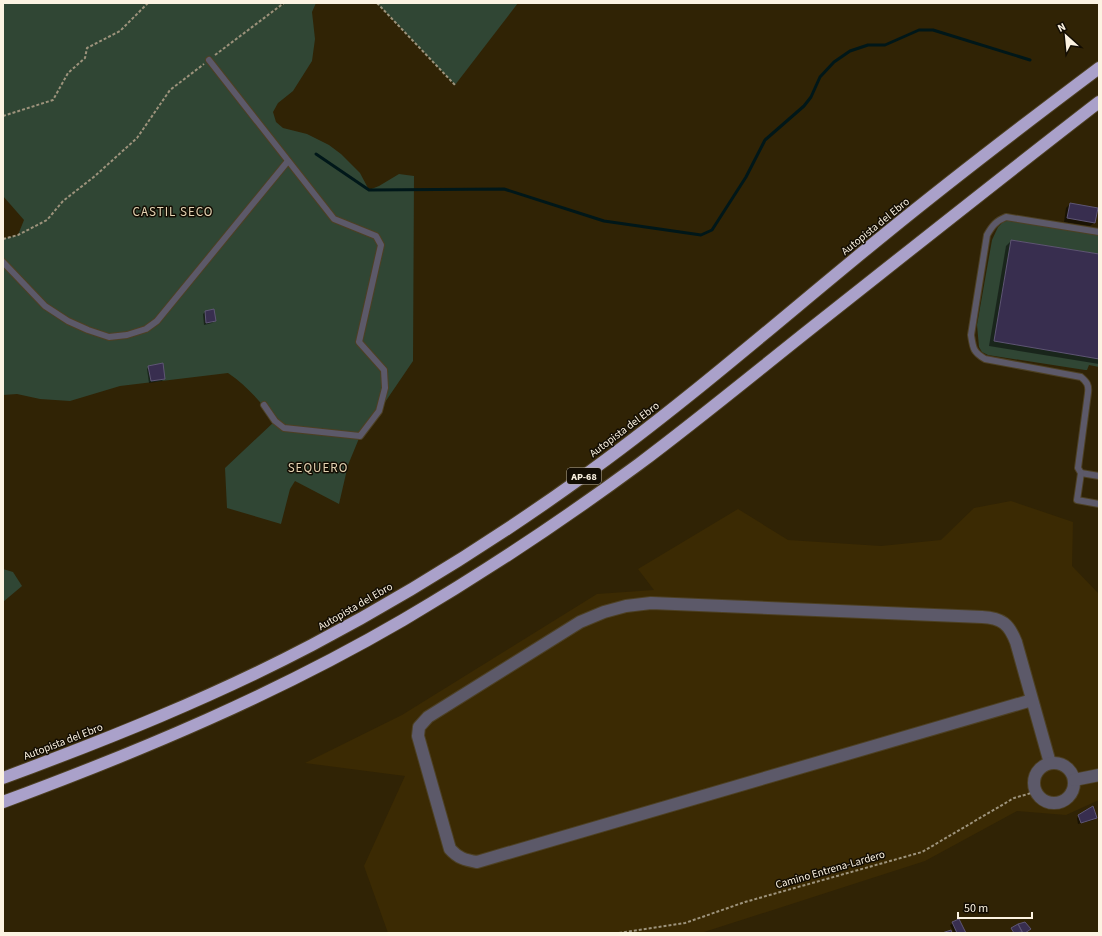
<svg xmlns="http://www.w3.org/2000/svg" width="1102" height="936" viewBox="0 0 1102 936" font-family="'Source Sans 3',sans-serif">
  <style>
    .built { fill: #3b2a03 }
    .green { fill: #304634 }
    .shadow { fill: #0007 }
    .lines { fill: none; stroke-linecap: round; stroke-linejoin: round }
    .stream { stroke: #001719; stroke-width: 3 }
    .building { fill: #382e4f; stroke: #5e5674 }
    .lane-casing { stroke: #4d4024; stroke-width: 8 }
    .street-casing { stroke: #4d4024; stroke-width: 14 }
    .highway-casing { stroke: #4d4024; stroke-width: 14 }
    .path { stroke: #9d937c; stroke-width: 2; stroke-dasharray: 3 2; stroke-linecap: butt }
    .lane { stroke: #5c5969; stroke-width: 6 }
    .street { stroke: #5c5969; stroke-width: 12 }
    .highway { stroke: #aaa1ca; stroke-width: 12 }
    .labels { text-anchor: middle; stroke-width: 3; stroke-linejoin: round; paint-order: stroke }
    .shield { fill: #130d03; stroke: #b6ae9f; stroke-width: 1 }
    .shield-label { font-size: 10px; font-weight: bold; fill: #fcf3e2 }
    .street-label { font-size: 11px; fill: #fcf3e2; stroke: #130d03 }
    .quarter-label { font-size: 13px; letter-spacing: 1px; fill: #e4d3b2; stroke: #130d03 }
  </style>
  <rect width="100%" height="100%" fill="#302305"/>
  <polygon class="built" points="1011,501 1073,522 1072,566 1099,594 1099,800 1066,815 1017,811 925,861 701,933 388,933 364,866 405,776 305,763 402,715 597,594 654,590 638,569 738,509 788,540 881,546 941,540 974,508"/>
  <g class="green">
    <path d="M3,3h281l-22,17 23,-17h31l-4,9 3,27 -3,22 -19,30 -15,12 -5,9 3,10 7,6 24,6 22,11 12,9 19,19 9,17 10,-4 20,-12 15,2 -1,185 -34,50 -19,25 -12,29 -9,39 -44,-23 -5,8 -9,35 -54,-16 -2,-40 50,-47c-14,-19 -28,-35 -47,-48l-108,13 -50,15 -30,-2 -23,-5 -14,1v-156l15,-4 6,-15 -21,-24z"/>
    <polygon points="377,3 518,3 455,85"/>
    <polygon points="1010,220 1099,234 1099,254 1011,240 994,341 1099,359 1099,367 1089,365 1087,370 1085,370 988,355 982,352 979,347 977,325 992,240 998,227 1003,222"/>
    <polygon points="3,569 13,572 22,586 3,602"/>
  </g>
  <g class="shadow">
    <polygon points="1070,204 1097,209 1094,223 1090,226 1064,222 1066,208"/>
    <polygon points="1011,241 1099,255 1099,364 989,346 1006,246"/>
    <polygon points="205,312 215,321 212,323 204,325 203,314"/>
    <polygon points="149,367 164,379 162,381 149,383 147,369"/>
    <polygon points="1079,815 1096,818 1094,820 1078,824 1077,818"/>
    <polygon points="959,920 964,933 954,933 950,925"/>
    <polygon points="1024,923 1024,933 1013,933 1012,929"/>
  </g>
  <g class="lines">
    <polyline class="stream" points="316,154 369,190 504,189 604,221 701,235 712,230 746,177 765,140 804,106 811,97 820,77 834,62 850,51 868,45 885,45 919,30 933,30 1030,60"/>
  </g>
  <g class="building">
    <polygon points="1070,203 1098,208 1095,223 1067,218"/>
    <polygon points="1011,240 1099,254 1099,359 994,341"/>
    <polygon points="214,309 216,321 206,323 205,311"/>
    <polygon points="163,363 165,379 151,381 148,366"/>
    <polygon points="1093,806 1097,818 1081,823 1078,815"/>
    <polygon points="959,919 966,933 957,933 952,922"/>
    <polygon points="1025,922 1031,929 1025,933 1023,933 1018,924"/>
    <polygon points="1018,924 1022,932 1014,933 1011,928"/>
    <polygon points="951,930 952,933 942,933"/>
  </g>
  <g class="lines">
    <g class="lane-casing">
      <g id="lane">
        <polyline points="209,60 334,219 376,236 381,245 359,342 384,370 385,388 379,411 360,436 284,428 275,421 264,405"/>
        <path d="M1099,232l-93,-15c-10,4 -14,9 -19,18l-16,100c2,13 2,17 14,24l96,18c6,5 8,8 7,16l-10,75 3,5 18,3"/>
        <polyline points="3,262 45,306 68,321 88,330 109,337 127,335 146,329 157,321 288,161"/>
        <polyline points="1081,473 1077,500 1099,504"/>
      </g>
    </g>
    <g class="street-casing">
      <g id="street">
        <path d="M1032,700l-555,162c-12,-2 -19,-4 -27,-13l-32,-113 1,-9 9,-10 152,-95 24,-10 22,-6 25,-3 331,14c20,1 27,7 34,25l34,121"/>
        <circle cx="1054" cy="783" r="20"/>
        <polyline points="1074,780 1099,775"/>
      </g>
    </g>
    <g class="highway-casing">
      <g id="highway">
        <path d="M3,778c105,-39 210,-81 309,-133 93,-49 184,-106 269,-167 106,-76 203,-162 304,-244 70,-57 142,-112 214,-166"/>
        <path d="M3,802c138,-51 273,-108 400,-182 82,-48 160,-100 236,-156 60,-45 117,-92 175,-138 95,-75 189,-150 285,-224"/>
      </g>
    </g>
    <g class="path">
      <polyline points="377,3 455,85"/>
      <polyline points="215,55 284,3"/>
      <polyline points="3,116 53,100 68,73 85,58 87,48 120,31 148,3"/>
      <polyline points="3,239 18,235 47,220 63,201 95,176 137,138 170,90 204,64"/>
      <polyline points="619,933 685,923 745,902 922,852 1014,798 1035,792"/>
    </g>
    <use href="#lane" class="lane"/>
    <use href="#street" class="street"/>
    <use href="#highway" class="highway"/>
  </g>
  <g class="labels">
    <rect class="shield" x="567" y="468" width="34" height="16" rx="3"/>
    <g class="shield-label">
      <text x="584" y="480">AP-68</text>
    </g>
    <g class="street-label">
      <text transform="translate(875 226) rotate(-39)" y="4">Autopista del Ebro</text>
      <text transform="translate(624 429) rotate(-37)" y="4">Autopista del Ebro</text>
      <text transform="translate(355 606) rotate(-30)" y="4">Autopista del Ebro</text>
      <text transform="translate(63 741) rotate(-21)" y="4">Autopista del Ebro</text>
      <text transform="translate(830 869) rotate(-16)" y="4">Camino Entrena-Lardero</text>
    </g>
    <g class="quarter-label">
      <text x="173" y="216">CASTIL SECO</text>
      <text x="318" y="472">SEQUERO</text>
    </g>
  </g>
  <rect width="1102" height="936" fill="none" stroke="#fcf3e2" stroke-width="8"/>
  <g transform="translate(1066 36) rotate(333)" stroke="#130d03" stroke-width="3" paint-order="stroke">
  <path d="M0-3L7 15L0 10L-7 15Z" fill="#fcf3e2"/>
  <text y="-6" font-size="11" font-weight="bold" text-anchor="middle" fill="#fcf3e2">N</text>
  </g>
  <path d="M958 912v6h74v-6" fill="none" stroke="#fcf3e2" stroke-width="2"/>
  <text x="964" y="912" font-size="12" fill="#fcf3e2" stroke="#130d03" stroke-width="3" paint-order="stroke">50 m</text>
</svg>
